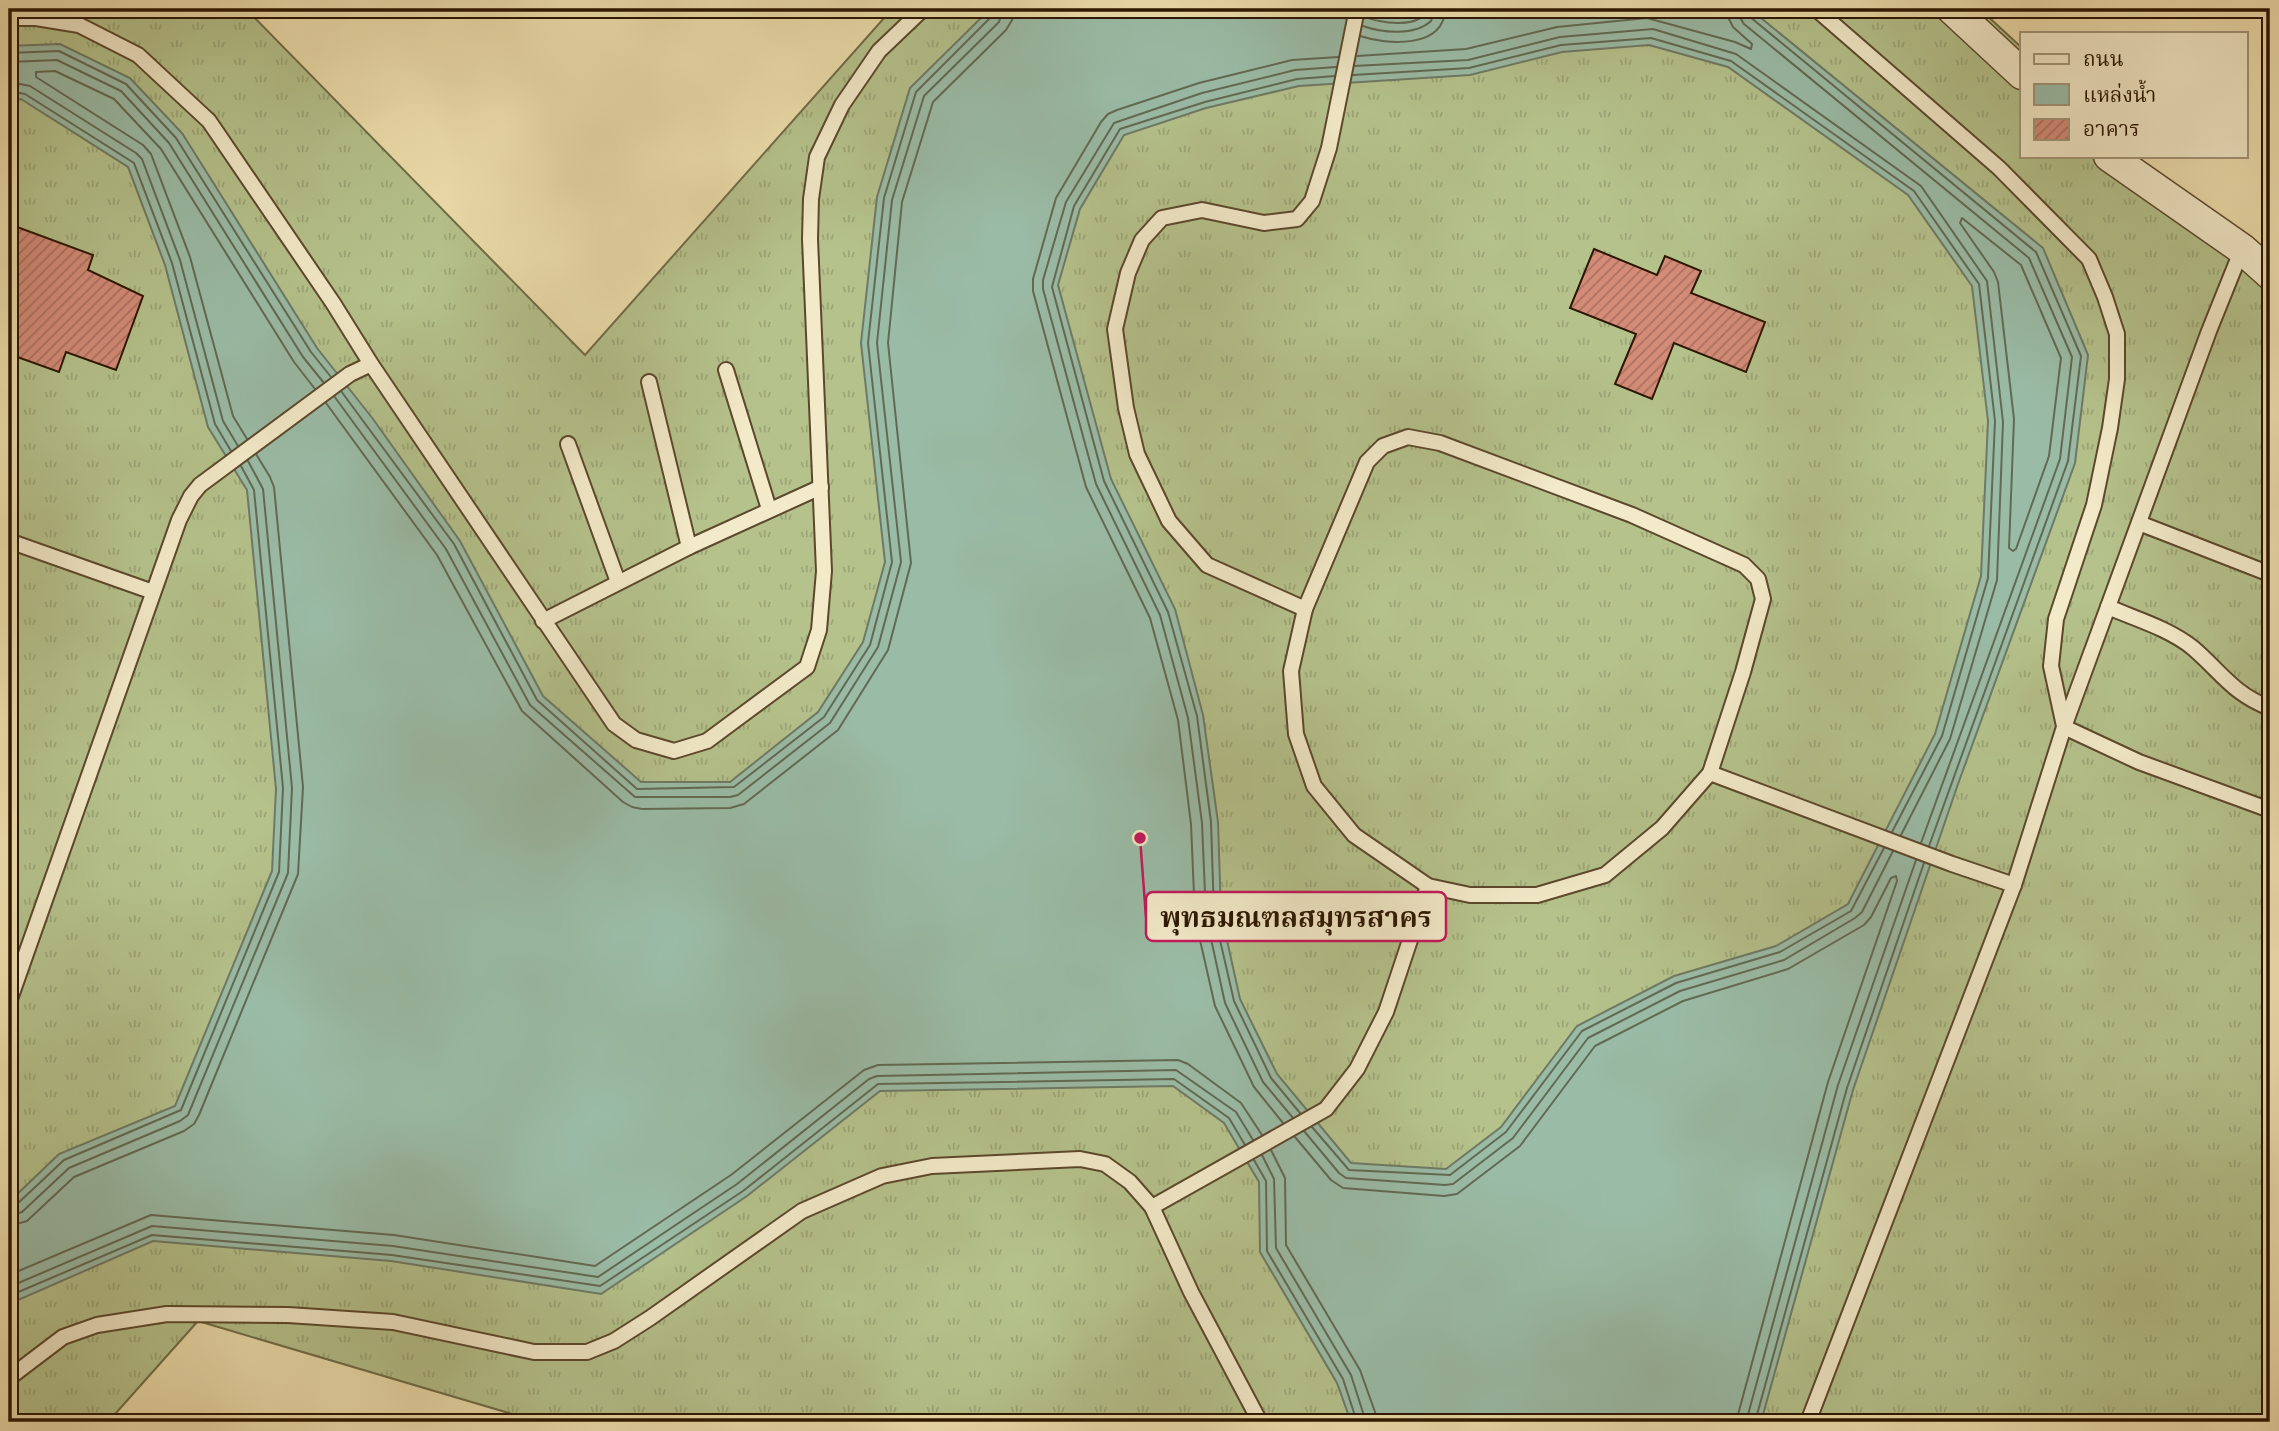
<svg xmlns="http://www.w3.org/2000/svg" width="2279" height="1431" viewBox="0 0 2279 1431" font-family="Alegreya,'Noto Serif Thai',serif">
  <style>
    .grass { fill: url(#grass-tufts); stroke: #706c46; stroke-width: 2 }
    .water { fill: #9abca7; stroke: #6e7a65; stroke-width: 2; fill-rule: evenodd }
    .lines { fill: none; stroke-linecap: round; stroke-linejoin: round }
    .shore { stroke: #626954; stroke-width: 2 }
    .building { fill: url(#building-hatch); stroke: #2b1601; stroke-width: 2 }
    .lane-casing { stroke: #5c482c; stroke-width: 18 }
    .street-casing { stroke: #5c482c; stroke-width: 33 }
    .lane { stroke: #f3eac9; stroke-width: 14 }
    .street { stroke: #f3eac9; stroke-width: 30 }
    .leader { fill: none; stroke: #c2185b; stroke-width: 2.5 }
    .callout-dot { fill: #c2185b; stroke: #f3eac9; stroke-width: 2.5 }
    .callout { fill: #f3eac9; stroke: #c2185b; stroke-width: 2.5 }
    .callout-label { font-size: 28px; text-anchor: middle; font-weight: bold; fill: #2b1601 }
  </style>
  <defs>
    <pattern id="grass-tufts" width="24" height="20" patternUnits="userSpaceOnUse" patternTransform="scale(1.75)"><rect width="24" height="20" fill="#b5c28c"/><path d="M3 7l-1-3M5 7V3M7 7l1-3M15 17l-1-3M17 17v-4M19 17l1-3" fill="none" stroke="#9ca677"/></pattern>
    <pattern id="building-hatch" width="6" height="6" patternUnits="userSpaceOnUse" patternTransform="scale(1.75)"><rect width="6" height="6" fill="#d48c79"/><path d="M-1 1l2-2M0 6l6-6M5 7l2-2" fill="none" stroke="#ac7161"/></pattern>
  </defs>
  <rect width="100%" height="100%" fill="#eddeac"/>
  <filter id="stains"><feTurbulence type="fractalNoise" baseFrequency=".00286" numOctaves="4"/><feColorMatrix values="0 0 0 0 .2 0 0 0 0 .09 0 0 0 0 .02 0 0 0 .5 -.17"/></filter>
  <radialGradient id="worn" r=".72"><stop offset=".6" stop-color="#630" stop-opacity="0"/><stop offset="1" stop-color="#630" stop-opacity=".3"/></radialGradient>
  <polygon class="grass" points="9,9 246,9 585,355 892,9 1980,9 2022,48 2022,156 2134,156 2270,279 2270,1422 539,1422 198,1321 108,1422 9,1422"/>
  <path class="water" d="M990,9h369l29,8 51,-8h311l293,239 45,107 -13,108 -117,321 -105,306 -92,332h-410l-14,-39 -77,-131 -1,-70 -35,-59 -51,-37 -293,5 -133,105 -146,98 -210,-33 -238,-20 -144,63v-102l50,-48 116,-48 97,-235 4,-82 -29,-299 -39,-63 -43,-162 -37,-98 -107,-68 -12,4v-57l51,-2 70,34 52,55 135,215 56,71 87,122 83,155 98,86h89l88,-70 45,-70 22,-80 -24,-219 16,-146 33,-109zM1649,45l79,22 180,128 64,91 16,135 -7,155 -46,158 -87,170 -72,42 -102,30 -97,50 -76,101 -55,42 -95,-6 -74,-89 -37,-75 -19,-86 -3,-91 -15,-107 -28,-106 -64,-130 -53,-194 22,-76 44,-74 82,-27 93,-22 171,-11 92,-23z"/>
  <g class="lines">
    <g class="shore">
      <polyline points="1738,9 1739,16 1744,24 2029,258 2072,357 2060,459 1921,843"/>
      <polyline points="1747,9 1750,17 2036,252 2081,356 2068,461 1929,846"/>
      <path d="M1364,16c14,8 59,13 62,-7"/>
      <path d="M1363,26c19,7 52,10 68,-5l4,-12"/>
      <path d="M1360,36c27,9 84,13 85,-27"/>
      <polyline points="9,53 59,51 126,84 176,138 311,352 331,377"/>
      <polyline points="1357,56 1466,49 1557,27 1647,18 1735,42 1751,49 1752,44 1733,27 1728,17 1727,9"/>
      <polyline points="9,62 57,60 121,91 169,143 303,357 324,383"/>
      <polyline points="1354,66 1468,60 1560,37 1653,29 1736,54 1921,186 1987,281 2003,422 1997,580 1950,739 1901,835"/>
      <polyline points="1353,75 1469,68 1561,45 1651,38 1731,61 1914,191 1979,284 1995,421 1988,578 1942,736 1892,832"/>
      <polyline points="9,87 20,84 30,86 136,153 142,159 180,260 223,421 238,446"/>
      <polyline points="9,96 20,93 25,94 134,163 172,263 215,424 231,451"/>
      <polygon points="1962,218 2021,265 2061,358 2049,456 2016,549 2013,551 2009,548 2014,419 1998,282 1994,272 1960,223"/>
      <polyline points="341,391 454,544 537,700 637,789 734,787 824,717 870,645 892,562 868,343 884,198 916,92 992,16 995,9"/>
      <polyline points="334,396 446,549 530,705 635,797 730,797 738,795 830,723 878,647 901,562 877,343 892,200 924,96 999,22 1003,9"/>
      <polyline points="326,403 437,555 522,711 623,802 632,807 642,809 730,808 744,804 838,730 888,650 911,563 888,343 902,202 933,102 1006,30 1012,20 1014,9"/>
      <polyline points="247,439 233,416 190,257 151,154 143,145 36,77 36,72 55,71 114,99 161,149 294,362 315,389"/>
      <polyline points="1300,1113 1271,1078 1234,1001 1214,914 1211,822 1197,716 1168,612 1104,481 1052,287 1074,206 1120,129 1205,102 1297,79 1335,76"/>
      <polyline points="1293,1118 1263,1082 1225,1003 1206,916 1202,823 1188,718 1160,615 1096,484 1043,289 1043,280 1066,202 1114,123 1202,93 1295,70 1336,67"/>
      <polyline points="1283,1123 1254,1087 1215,1006 1195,918 1191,824 1178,720 1150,618 1086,487 1033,291 1033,279 1056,198 1101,122 1108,114 1117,110 1199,83 1292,60 1338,57"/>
      <polyline points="1312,1127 1349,1170 1450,1175 1506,1132 1582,1031 1676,983 1780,952 1851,911 1884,848"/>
      <polyline points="1304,1131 1339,1173 1346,1178 1445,1185 1453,1184 1513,1138 1588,1038 1680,991 1784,960 1855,918 1862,912 1893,851"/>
      <polyline points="1295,1137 1331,1180 1343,1188 1444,1196 1457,1194 1520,1146 1595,1046 1683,1001 1788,969 1864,925 1871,917 1891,878 1896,876 1897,881 1828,1082 1736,1422"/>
      <polyline points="1271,1150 1285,1178 1286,1245 1360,1370 1375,1412 1377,1422"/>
      <polyline points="1262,1155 1274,1179 1276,1248 1351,1375 1366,1422"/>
      <polyline points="1254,1160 1266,1181 1267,1251 1343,1379 1357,1422"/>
      <polyline points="9,1207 16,1205 64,1160 181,1110 279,872 283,788 254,490 241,466"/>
      <polyline points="9,1216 22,1212 69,1168 180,1121 188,1115 288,873 292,788 263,489 248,461"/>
      <polyline points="9,1226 27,1221 74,1177 184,1131 194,1124 199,1115 298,874 303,787 274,487 270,477 256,454"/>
      <polyline points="9,1275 151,1215 394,1235 595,1266 731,1175 864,1070 878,1065 1178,1060 1188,1064 1241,1103 1262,1135"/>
      <polyline points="9,1287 152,1226 393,1246 598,1277 737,1184 869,1079 877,1076 1176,1070 1236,1112 1253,1140"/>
      <polyline points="9,1296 152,1235 392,1255 600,1286 743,1191 878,1084 1174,1079 1229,1118 1245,1145"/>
      <polyline points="1746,1422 1838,1085 1916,860"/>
      <polyline points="1755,1422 1847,1088 1924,863"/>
    </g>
  </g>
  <g class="building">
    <polygon points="9,224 93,255 88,270 143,296 116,370 66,352 59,372 9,354"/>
    <polygon points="1594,249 1657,275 1665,256 1701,271 1691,293 1765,322 1746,372 1674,343 1652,399 1615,384 1636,334 1570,308"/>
  </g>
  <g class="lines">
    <g class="lane-casing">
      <g id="lane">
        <polyline points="1816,9 1999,168 2089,259 2105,297 2117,334 2117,379 2110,428 2094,505 2056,619 2051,666 2064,726"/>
        <polyline points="9,18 36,18 79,25 138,55 209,121 333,303 371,364 614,724 636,740 674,751 707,741 807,667 819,630 824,571 810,239 811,199 817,157 842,105 879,51 923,9"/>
        <polyline points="726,370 769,509"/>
        <polyline points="649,382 689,547"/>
        <polygon points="1408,437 1440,443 1632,515 1744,565 1758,579 1763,599 1743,672 1710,773 1662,828 1605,875 1537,895 1470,895 1428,886 1354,835 1314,786 1296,734 1291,671 1305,609 1367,462 1383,446"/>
        <polyline points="568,444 618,582"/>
        <polyline points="2139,523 2270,574"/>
        <polyline points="9,541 153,592"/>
        <path d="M2108,607c28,12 62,22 85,41 28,24 40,46 77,60"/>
        <polyline points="1305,609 1207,565 1169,521 1137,454 1126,408 1115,329 1128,273 1142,240 1162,218 1202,210 1264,223 1297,219 1312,201 1329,148 1357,9"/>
        <polyline points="543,621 689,547 821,487"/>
        <polyline points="2064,727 2139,762 2270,810"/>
        <polyline points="1710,773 1952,864 2014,885"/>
        <polyline points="9,1002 179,520 191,496 200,485 350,374 371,364"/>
        <polyline points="1152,1207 1326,1109 1357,1069 1386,1012 1428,886"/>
        <polyline points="9,1378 63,1337 97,1325 167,1314 288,1315 393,1322 534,1352 587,1352 614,1341 650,1318 802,1211 882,1176 932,1166 1080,1159 1105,1164 1130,1182 1152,1207 1191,1292 1260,1422"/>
        <polyline points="1808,1422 2014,885 2064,727 2209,331 2242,249"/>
      </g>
    </g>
    <g class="street-casing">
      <g id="street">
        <polyline points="1952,9 2022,74"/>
        <polyline points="2109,156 2242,249 2270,274"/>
      </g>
    </g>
    <use href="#lane" class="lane"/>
    <use href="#street" class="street"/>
  </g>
  <path class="leader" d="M1140 838L1146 917"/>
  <circle class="callout-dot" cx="1140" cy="838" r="7"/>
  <rect class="callout" x="1146" y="892" width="300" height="49" rx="7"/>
  <g class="callout-label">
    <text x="1296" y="927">พุทธมณฑลสมุทรสาคร</text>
  </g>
  <rect width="2279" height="1431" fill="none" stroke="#eddeac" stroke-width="35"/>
  <rect x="10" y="10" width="2258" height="1410" fill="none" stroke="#2b1601" stroke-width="3.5"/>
  <rect x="18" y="18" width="2244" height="1396" fill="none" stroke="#2b1601" stroke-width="2"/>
  <rect x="2020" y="32" width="228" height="126" fill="#f3eac9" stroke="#a39579" stroke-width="2"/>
  <rect x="2034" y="54" width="35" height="10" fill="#f3eac9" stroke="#a39579" stroke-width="2"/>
  <text x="2083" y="66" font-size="21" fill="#2b1601">ถนน</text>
  <rect x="2034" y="84" width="35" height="21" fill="#9abca7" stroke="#a39579" stroke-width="2"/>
  <text x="2083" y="102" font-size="21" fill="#2b1601">แหล่งน้ำ</text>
  <rect x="2034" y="119" width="35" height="21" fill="url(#building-hatch)" stroke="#a39579" stroke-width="2"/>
  <text x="2083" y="136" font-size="21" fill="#2b1601">อาคาร</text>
  <rect width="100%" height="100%" filter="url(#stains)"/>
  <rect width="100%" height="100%" fill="url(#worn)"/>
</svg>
